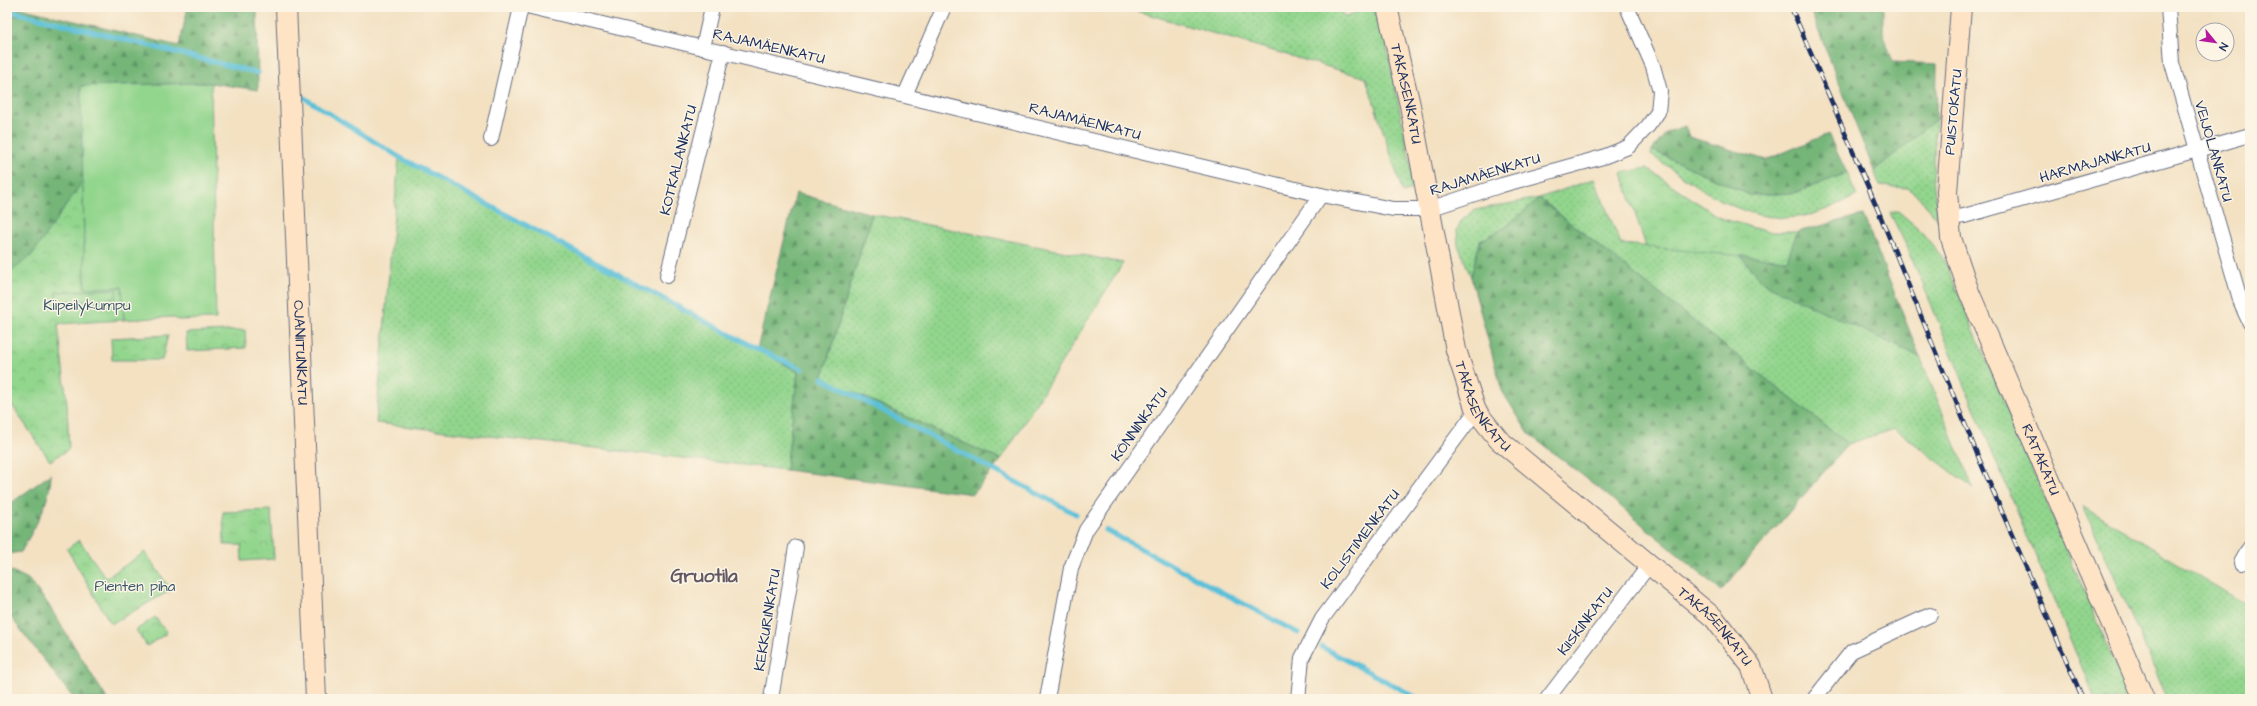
<svg xmlns="http://www.w3.org/2000/svg" width="2257" height="706" viewBox="0 0 2257 706" font-family="'Architects Daughter',sans-serif">
  <style>
    .grass { fill: url(#grass-dots); stroke: #568276 }
    .forest { fill: url(#forest-firs); stroke: #48726b }
    .park { fill: url(#park-crowns); stroke: #568276 }
    .pitch { fill: #92d58d; stroke: #568276 }
    .lines { fill: none; stroke-linecap: round; stroke-linejoin: round }
    .stream { stroke: #5bc0d9; stroke-width: 5 }
    .street-casing { stroke: #676d81; stroke-width: 16 }
    .secondary-casing { stroke: #676d81; stroke-width: 22 }
    .street { stroke: #fff; stroke-width: 14 }
    .secondary { stroke: #fee4c5; stroke-width: 20 }
    .rail-casing { stroke: #1b2f5e; stroke-width: 4.5 }
    .rail { stroke: #fcf5e5; stroke-width: 3; stroke-dasharray: 9; stroke-linecap: butt }
    .labels { text-anchor: middle; stroke-width: 3; stroke-linejoin: round; paint-order: stroke }
    .street-label { font-size: 15px; fill: #1b2f5e; stroke: #fcf5e5 }
    .park-label { font-size: 15px; fill: #39586a; stroke: #fcf5e5 }
    .district-label { font-size: 19px; font-weight: bold; fill: #625864; stroke: #fcf5e5 }
  </style>
  <defs>
    <pattern id="grass-dots" width="8" height="8" patternUnits="userSpaceOnUse"><rect width="8" height="8" fill="#92d58d"/><path d="M2 2h.1M6 6h.1" fill="none" stroke="#7db77c" stroke-width="1.8" stroke-linecap="round"/></pattern>
    <pattern id="forest-firs" width="22" height="20" patternUnits="userSpaceOnUse"><rect width="22" height="20" fill="#75b678"/><path d="M5 1l3.5 6h-7zM16 11l3.5 6h-7z" fill="#5f9466"/></pattern>
    <pattern id="park-crowns" width="20" height="18" patternUnits="userSpaceOnUse"><rect width="20" height="18" fill="#92d58d"/><path d="M2 6a3 3 0 1 1 6 0M12 15a3 3 0 1 1 6 0" fill="none" stroke="#7db77c"/></pattern>
  </defs>
  <rect width="100%" height="100%" fill="#fcf5e5"/>
  <filter id="ink" filterUnits="userSpaceOnUse"><feTurbulence type="fractalNoise" baseFrequency=".025" numOctaves="2"/><feDisplacementMap in="SourceGraphic" scale="8" xChannelSelector="R" yChannelSelector="G"/><feConvolveMatrix kernelMatrix="1 2 1 2 8 2 1 2 1" color-interpolation-filters="sRGB"/></filter>
  <filter id="wash" filterUnits="userSpaceOnUse"><feTurbulence type="fractalNoise" baseFrequency=".012" numOctaves="4" result="noise"/><feDisplacementMap in="SourceGraphic" scale="16" xChannelSelector="R" yChannelSelector="G"/><feGaussianBlur stdDeviation="0.9" result="paint"/><feColorMatrix in="noise" values="0 0 0 0 0 0 0 0 0 0 0 0 0 0 0 0 0 1.4 0 .05"/><feComposite in="paint" operator="in"/></filter>
  <g filter="url(#wash)">
    <rect width="100%" height="100%" fill="#f3e1c2"/>
    <g class="grass">
      <polygon points="1123,7 1332,7 1347,17 1367,7 1372,7 1385,37 1413,176 1411,190 1403,193 1366,78"/>
      <polygon points="1936,119 1933,178 1938,220 1918,196 1907,188 1880,186 1874,171"/>
      <path d="M1652,150l98,45 44,-2 53,-20 10,23c-19,8 -39,19 -60,21 -56,7 -102,-33 -146,-62z"/>
      <polygon points="399,157 798,371 786,470 376,423"/>
      <polygon points="1594,179 1621,244 1740,255 1763,283 1920,357 1973,488 1895,429 1848,444 1539,198 1506,227 1480,241 1471,277 1458,245 1457,230 1461,221 1475,210 1539,198"/>
      <polygon points="1898,211 1919,229 1943,258 2130,699 2095,699 1909,251 1890,213"/>
      <polygon points="872,214 1123,263 1001,460 822,378"/>
      <polygon points="2083,506 2250,607 2250,699 2168,699"/>
    </g>
    <g class="forest">
      <polygon points="7,7 16,7 179,46 188,7 257,7 258,90 211,83 81,86 83,181 32,255 7,275"/>
      <polygon points="1809,7 1883,7 1883,33 1893,62 1937,64 1936,119 1874,171"/>
      <polygon points="1685,126 1689,137 1766,160 1828,134 1847,173 1794,193 1750,195 1652,150 1667,132"/>
      <polygon points="796,193 872,214 822,378 1001,460 973,494 786,470 798,372 757,349"/>
      <polygon points="1539,198 1848,444 1721,591 1600,489 1529,434 1502,391 1471,277 1480,241 1506,227"/>
      <polygon points="1863,215 1920,357 1763,283 1740,255 1787,260 1797,232"/>
      <path d="M51,474c0,28 -17,54 -30,78l-14,2v-48z"/>
      <polygon points="12,571 28,579 46,601 107,699 74,699 7,612 7,574"/>
    </g>
    <g class="park">
      <polygon points="1647,168 1720,218 1768,232 1797,232 1787,260 1646,247 1622,173"/>
      <polygon points="83,181 85,287 122,287 124,320 58,324 67,404 69,449 50,461 7,398 7,275 32,255"/>
      <polygon points="245,330 246,348 187,351 186,333"/>
      <polygon points="168,335 162,360 112,360 111,338"/>
      <polygon points="271,510 274,559 242,561 241,545 224,545 223,512"/>
      <polygon points="79,540 106,578 145,552 171,590 111,624 67,549"/>
      <polygon points="155,617 167,633 147,646 136,630"/>
    </g>
    <g class="pitch">
      <polygon points="211,83 216,319 178,320 172,317 124,320 122,287 85,288 81,86"/>
      <polygon points="116,289 116,298 56,302 56,292"/>
    </g>
    <g class="lines">
      <g class="stream">
        <polyline points="7,10 258,73"/>
        <polyline points="303,97 399,157 757,349 802,369"/>
        <polyline points="822,378 1076,514"/>
        <polyline points="1106,530 1298,633"/>
        <polyline points="1322,647 1419,699"/>
      </g>
    </g>
  </g>
  <g filter="url(#ink)">
    <g class="lines">
      <g class="street-casing">
        <g id="street">
          <polyline points="531,7 1321,195 1393,209 1429,209 1502,185 1603,157 1628,147 1648,126 1658,112 1660,91 1653,66 1627,7"/>
          <polyline points="2168,7 2172,63 2242,306 2250,323"/>
          <polyline points="703,48 712,7"/>
          <polyline points="905,95 944,7"/>
          <polyline points="491,139 521,7"/>
          <polyline points="1949,218 1964,216 2250,135"/>
          <polyline points="667,276 723,52"/>
          <polyline points="2241,563 2250,547"/>
          <polyline points="771,699 796,547"/>
          <polyline points="1047,699 1071,568 1086,530 1321,195"/>
          <polyline points="1298,699 1302,658 1322,619 1476,411"/>
          <polyline points="1547,699 1650,564"/>
          <polyline points="1814,699 1852,651 1930,615"/>
        </g>
      </g>
      <g class="secondary-casing">
        <g id="secondary">
          <path id="s1" d="M286,7l30,692"/>
          <path id="s2" d="M1387,7l23,98 46,245 20,61 23,29 215,178 37,48 11,33"/>
          <path id="s3" d="M1961,7l-14,185 4,46 18,54 175,407"/>
        </g>
      </g>
      <use href="#street" class="street"/>
      <use href="#secondary" class="secondary"/>
      <g class="rail-casing">
        <polyline id="rail" points="1791,7 1880,215 1980,461 2083,699"/>
      </g>
      <use href="#rail" class="rail"/>
    </g>
  </g>
  <g class="labels">
    <g class="street-label">
      <text transform="translate(769 46) rotate(13)" y="5">RAJAMÄENKATU</text>
      <text dy="5" stroke="none"><textPath href="#s2" startOffset="89">TAKASENKATU</textPath></text>
      <text transform="translate(1953 112) rotate(-85)" y="5">PUISTOKATU</text>
      <text transform="translate(1085 121) rotate(14)" y="5">RAJAMÄENKATU</text>
      <text transform="translate(2214 151) rotate(74)" y="5">VEIJOLANKATU</text>
      <text transform="translate(678 160) rotate(-76)" y="5">KOTKALANKATU</text>
      <text transform="translate(2095 162) rotate(-16)" y="5">HARMAJANKATU</text>
      <text transform="translate(1485 174) rotate(-17)" y="5">RAJAMÄENKATU</text>
      <text dy="5" stroke="none"><textPath href="#s1" startOffset="346">OJANIITUNKATU</textPath></text>
      <text dy="5" stroke="none"><textPath href="#s2" startOffset="413">TAKASENKATU</textPath></text>
      <text transform="translate(1139 424) rotate(-55)" y="5">KÖNNINKATU</text>
      <text dy="5" stroke="none"><textPath href="#s3" startOffset="471">RATAKATU</textPath></text>
      <text transform="translate(1360 539) rotate(-53)" y="5">KOLISTIMENKATU</text>
      <text transform="translate(767 620) rotate(-81)" y="5">KEKKURINKATU</text>
      <text transform="translate(1585 621) rotate(-53)" y="5">KIISKINKATU</text>
      <text dy="5" stroke="none"><textPath href="#s2" startOffset="737">TAKASENKATU</textPath></text>
    </g>
    <g class="park-label">
      <text x="87" y="310">Kiipeilykumpu</text>
      <text x="135" y="591">Pienten piha</text>
    </g>
    <g class="district-label">
      <text x="704" y="582">Gruotila</text>
    </g>
  </g>
  <rect width="2257" height="706" fill="none" stroke="#fcf5e5" stroke-width="24"/>
  <g transform="translate(2215 42) rotate(119)"><circle r="19" fill="#fcf5e5" stroke="#a2a6af"/>
  <path d="M0-3L7 15L0 10L-7 15Z" fill="#b5179e"/>
  <text y="-6" font-size="11" font-weight="bold" text-anchor="middle" fill="#1b2f5e">N</text>
  </g>
</svg>
